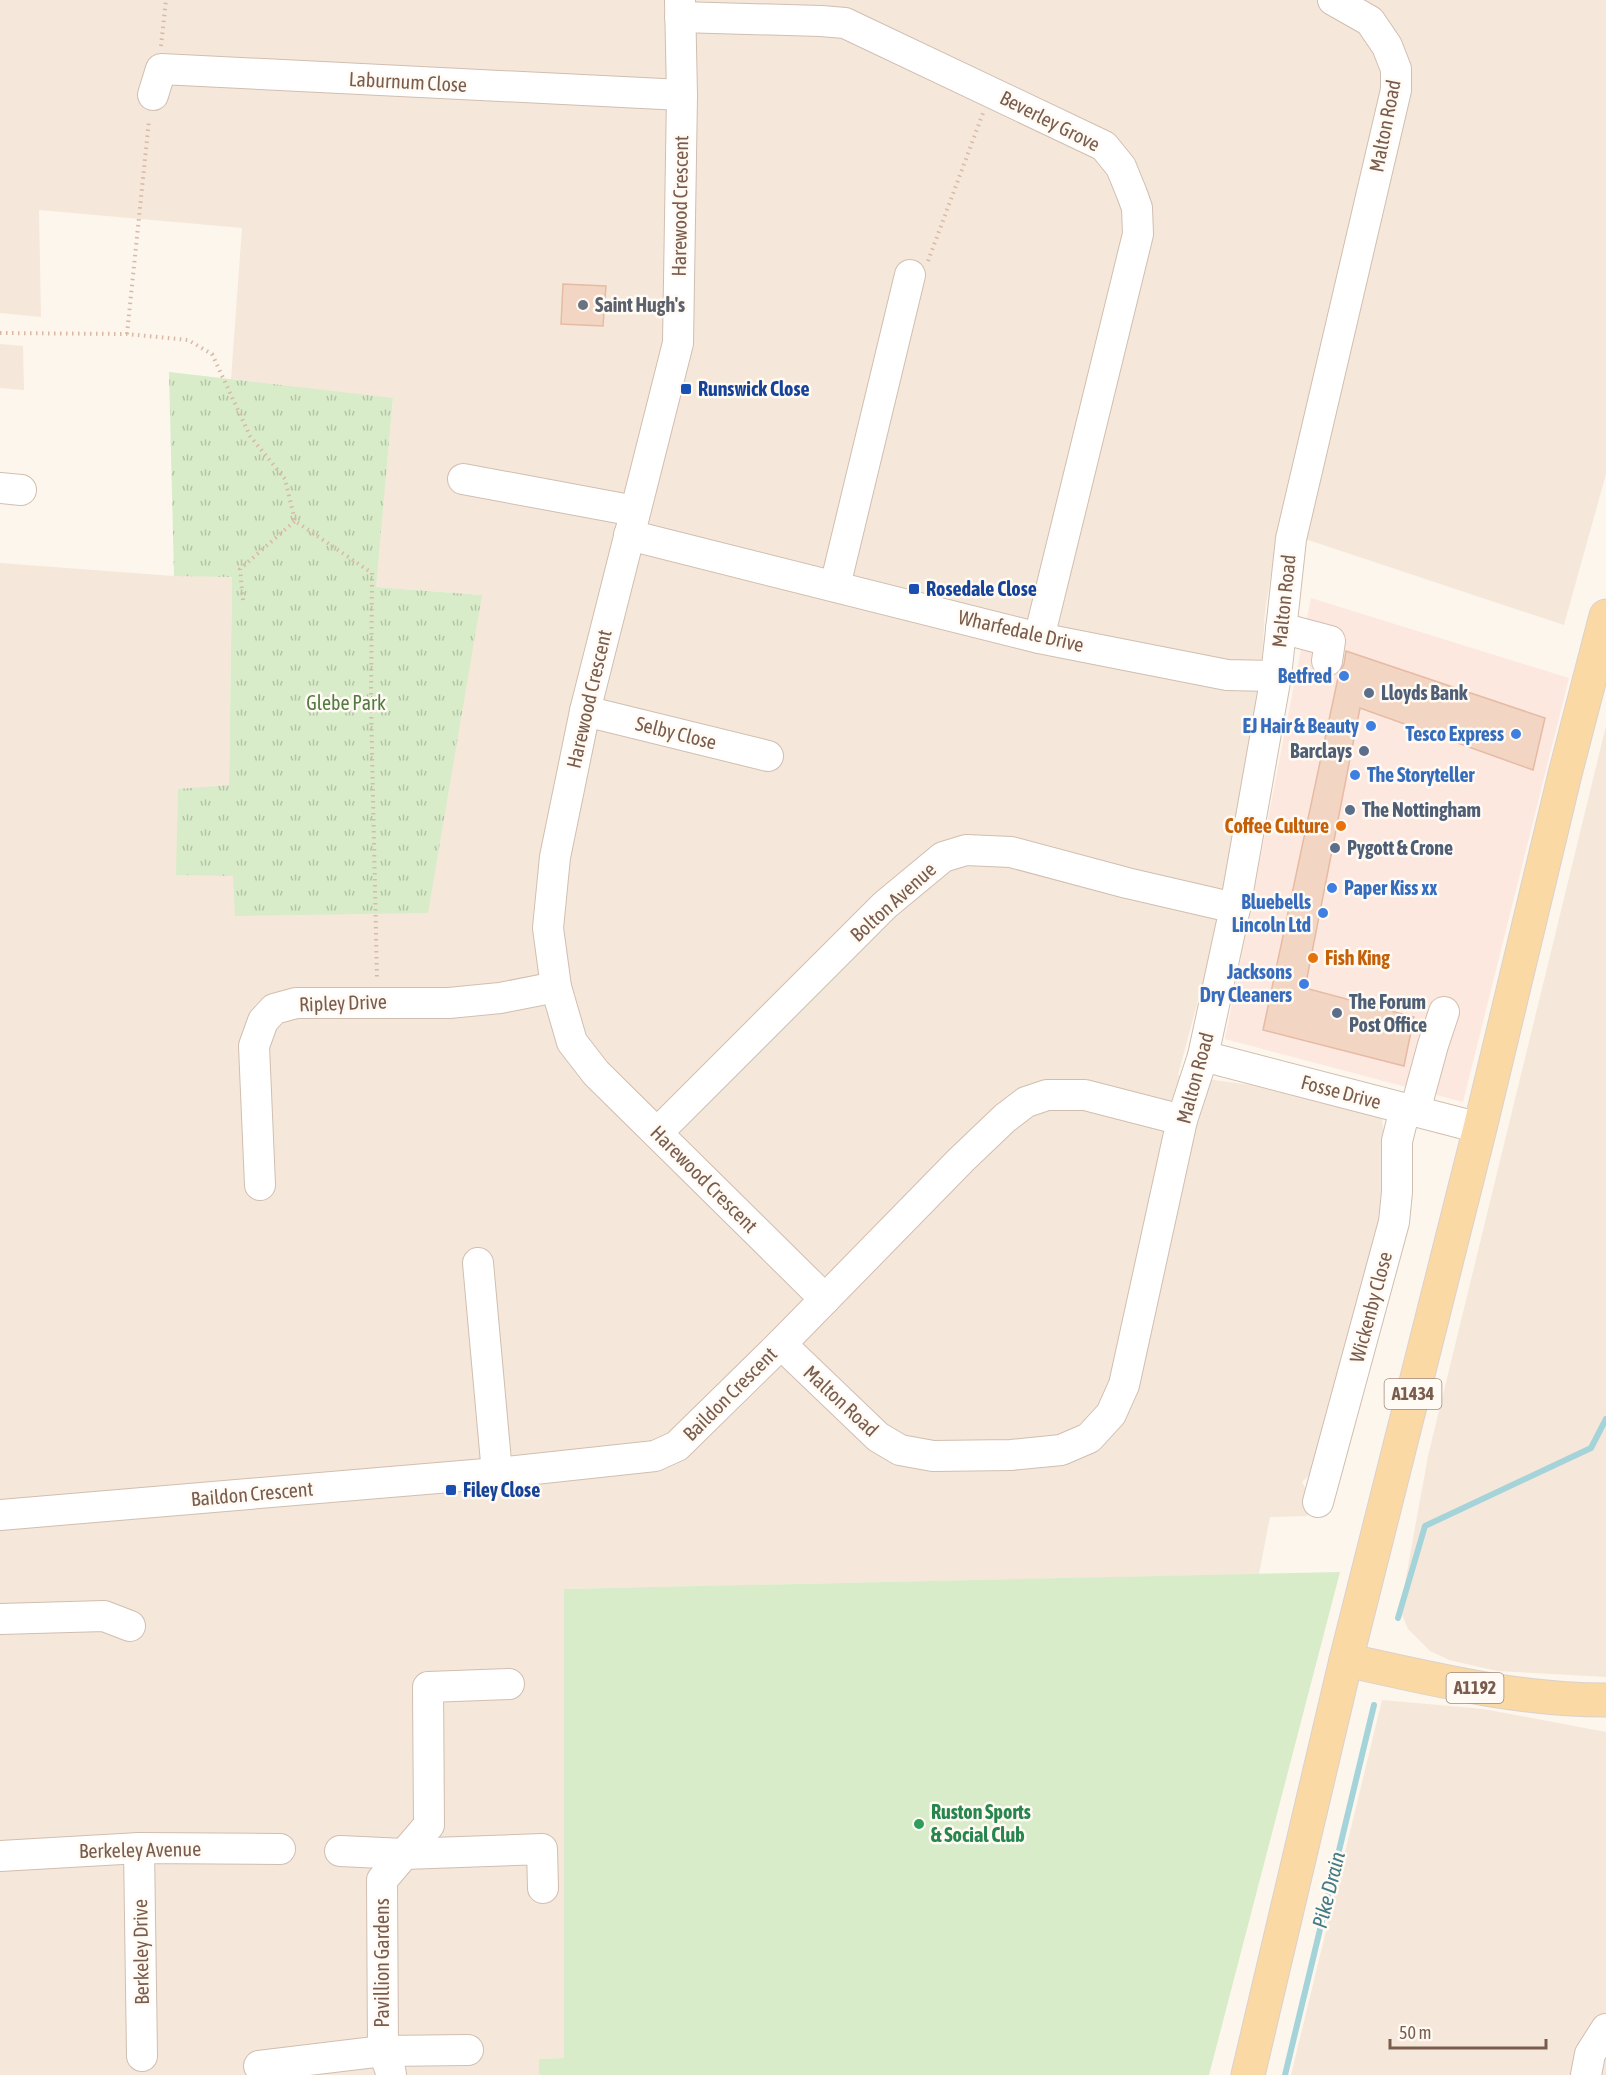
<svg xmlns="http://www.w3.org/2000/svg" width="1606" height="2075" viewBox="0 0 1606 2075" font-family="'Asap Condensed',sans-serif">
  <style>
    .residential { fill: #f5e8da }
    .commercial { fill: #fde8e0 }
    .park { fill: url(#park-tufts) }
    .pitch { fill: #d8ecc9 }
    .lines { fill: none; stroke-linecap: round; stroke-linejoin: round }
    .stream { stroke: #a5d3da; stroke-width: 6 }
    .building { fill: #f3d5c3; stroke: #e6bba3; stroke-width: 1.5 }
    .minor-casing { stroke: #d1beb0; stroke-width: 32 }
    .major-casing { stroke: #dad1cd; stroke-width: 35 }
    .path { stroke: #d9b8a5; stroke-width: 4; stroke-dasharray: 1.5 4.5; stroke-linecap: butt }
    .minor { stroke: #fff; stroke-width: 30 }
    .major { stroke: #fbd9a5; stroke-width: 33 }
    .worship-dot { fill: #6b7280; stroke: #fffaf3; stroke-width: 2 }
    .transit-dot { fill: #1a4fb4; stroke: #fffaf3; stroke-width: 2 }
    .shop-dot { fill: #3f7fe0; stroke: #fffaf3; stroke-width: 2 }
    .service-dot { fill: #5c6f8a; stroke: #fffaf3; stroke-width: 2 }
    .food-dot { fill: #e8710a; stroke: #fffaf3; stroke-width: 2 }
    .leisure-dot { fill: #2e9e5b; stroke: #fffaf3; stroke-width: 2 }
    .labels { text-anchor: middle; stroke-width: 5; stroke-linejoin: round; paint-order: stroke }
    .shield { fill: #fffaf3; stroke: #a28b7f; stroke-width: 1.5 }
    .shield-label { font-size: 18px; font-weight: bold; fill: #7a5c4d }
    .street-label { font-size: 20px; fill: #7a5c4d; stroke: #fffaf3 }
    .worship-label { font-size: 20px; font-weight: bold; fill: #5b616d; stroke: #fffaf3; text-anchor: start }
    .transit-label { font-size: 20px; font-weight: bold; fill: #164399; stroke: #fffaf3; text-anchor: start }
    .shop-label { font-size: 20px; font-weight: bold; fill: #366cbe; stroke: #fffaf3; text-anchor: end }
    .service-label { font-size: 20px; font-weight: bold; fill: #4e5e75; stroke: #fffaf3; text-anchor: start }
    .park-label { font-size: 20px; fill: #537a41; stroke: #fffaf3 }
    .food-label { font-size: 20px; font-weight: bold; fill: #c56008; stroke: #fffaf3; text-anchor: end }
    .leisure-label { font-size: 20px; font-weight: bold; fill: #27864d; stroke: #fffaf3; text-anchor: start }
    .water-label { font-size: 21px; font-style: italic; fill: #437c86; stroke: #fffaf3 }
  </style>
  <defs>
    <pattern id="park-tufts" width="24" height="20" patternUnits="userSpaceOnUse" patternTransform="scale(1.5)"><rect width="24" height="20" fill="#d8ecc9"/><path d="M3 7l-1-3M5 7V3M7 7l1-3M15 17l-1-3M17 17v-4M19 17l1-3" fill="none" stroke="#b4c2a5"/></pattern>
  </defs>
  <rect width="100%" height="100%" fill="#fdf6ec"/>
  <g class="residential">
    <polygon points="0,0 1606,0 1606,474 1564,625 1278,530 1265,612 1258,723 1211,952 1178,1075 1251,1085 1382,1118 1388,1175 1382,1217 1321,1464 1302,1482 1312,1501 1307,1516 1270,1517 1259,1574 565,1589 564,2058 539,2059 539,2075 0,2075 0,563 174,576 232,576 229,786 236,916 481,595 375,587 393,399 231,379 242,228 39,210 41,317 0,313"/>
    <polygon points="0,344 23,346 24,390 0,388"/>
    <polygon points="1606,726 1606,1677 1497,1671 1449,1660 1430,1651 1408,1629 1400,1610 1428,1456"/>
    <polygon points="1382,1700 1484,1709 1606,1732 1606,2075 1291,2075"/>
  </g>
  <polygon class="commercial" points="1311,598 1569,678 1463,1102 1225,1039"/>
  <polygon class="park" points="169,372 393,398 376,587 482,595 428,913 235,916 233,876 176,875 178,789 229,785 232,577 174,576"/>
  <polygon class="pitch" points="1340,1572 1209,2075 539,2075 539,2059 564,2058 564,1589"/>
  <g class="lines">
    <g class="stream">
      <polyline points="1398,1618 1425,1526 1591,1448 1606,1419"/>
      <polyline points="1285,2075 1374,1705"/>
    </g>
  </g>
  <g class="building">
    <polygon points="563,284 606,286 603,326 561,324"/>
    <polygon points="1346,651 1545,718 1533,770 1360,708 1305,988 1414,1017 1404,1066 1263,1030 1339,673 1344,664"/>
  </g>
  <g class="lines">
    <g class="minor-casing">
      <g id="minor">
        <polyline points="680,0 682,95 678,343 585,711 555,857 548,928 556,987 572,1042 596,1073 825,1299"/>
        <polyline points="680,17 821,21 845,23 1104,146 1121,167 1132,194 1137,208 1138,234 1039,638"/>
        <polyline points="153,95 161,69 682,95"/>
        <polyline points="463,479 635,511"/>
        <polyline points="0,488 21,490"/>
        <polyline points="629,535 1039,638 1227,675 1276,676"/>
        <polyline points="835,586 910,275"/>
        <polyline points="1281,628 1330,641 1327,661"/>
        <polyline points="585,711 768,756"/>
        <polyline points="1203,1056 1480,1128"/>
        <polyline points="1415,1111 1433,1045 1444,1012"/>
        <polyline points="657,1133 885,905 943,857 966,850 1011,852 1127,883 1235,908"/>
        <polyline points="260,1185 254,1046 263,1021 274,1009 296,1003 449,1003 500,998 556,987"/>
        <polyline points="478,1263 497,1473"/>
        <polyline points="781,1344 878,1437 900,1450 933,1456 1011,1455 1061,1450 1089,1438 1111,1414 1124,1385 1182,1120 1203,1056 1235,908 1276,676 1291,539 1396,90 1396,69 1387,46 1370,21 1333,0"/>
        <polyline points="1318,1502 1394,1222 1397,1192 1397,1141 1405,1109"/>
        <polyline points="0,1515 497,1473 655,1456 677,1446 781,1344 961,1160 1005,1118 1026,1102 1047,1095 1085,1095 1182,1120"/>
        <polyline points="0,1619 104,1616 130,1626"/>
        <polyline points="139,1848 142,2056"/>
        <polyline points="340,1851 404,1854 542,1849 543,1888"/>
        <polyline points="0,1856 139,1848 280,1849"/>
        <polyline points="259,2066 383,2051 468,2050"/>
        <polyline points="391,2075 390,2069 383,2051 382,1880 429,1825 428,1687 509,1684"/>
        <polyline points="1586,2075 1590,2054 1606,2029"/>
      </g>
    </g>
    <g class="major-casing">
      <g id="major">
        <path d="M1346,1660c86,19 171,40 260,40"/>
        <polyline points="1248,2075 1346,1660 1480,1128 1565,774 1606,616"/>
      </g>
    </g>
    <g class="path">
      <polyline points="161,46 166,0"/>
      <polyline points="928,261 983,113"/>
      <polyline points="0,333 127,334 188,340 212,354 250,436 285,479 295,521 372,573 371,705 377,981"/>
      <polyline points="127,334 149,120"/>
      <polyline points="243,600 240,569 295,521"/>
    </g>
    <use href="#minor" class="minor"/>
    <use href="#major" class="major"/>
  </g>
  <circle class="worship-dot" cx="583" cy="305" r="6"/>
  <g class="transit-dot">
    <rect x="680" y="383" width="12" height="12" rx="3"/>
    <rect x="908" y="583" width="12" height="12" rx="3"/>
    <rect x="445" y="1484" width="12" height="12" rx="3"/>
  </g>
  <g class="shop-dot">
    <circle cx="1344" cy="676" r="6"/>
    <circle cx="1371" cy="726" r="6"/>
    <circle cx="1516" cy="734" r="6"/>
    <circle cx="1355" cy="775" r="6"/>
    <circle cx="1332" cy="888" r="6"/>
    <circle cx="1323" cy="913" r="6"/>
    <circle cx="1304" cy="984" r="6"/>
  </g>
  <g class="service-dot">
    <circle cx="1369" cy="693" r="6"/>
    <circle cx="1364" cy="751" r="6"/>
    <circle cx="1350" cy="810" r="6"/>
    <circle cx="1335" cy="848" r="6"/>
    <circle cx="1337" cy="1013" r="6"/>
  </g>
  <g class="food-dot">
    <circle cx="1341" cy="826" r="6"/>
    <circle cx="1313" cy="958" r="6"/>
  </g>
  <circle class="leisure-dot" cx="919" cy="1824" r="6"/>
  <g class="labels">
    <g class="shield">
      <rect x="1384.5" y="1379" width="57" height="30" rx="4.5"/>
      <rect x="1446.5" y="1673" width="57" height="30" rx="4.5"/>
    </g>
    <g class="shield-label">
      <text x="1413" y="1400">A1434</text>
      <text x="1475" y="1694">A1192</text>
    </g>
    <g class="street-label">
      <text transform="translate(408 82) rotate(3)" y="7">Laburnum Close</text>
      <text transform="translate(1050 121) rotate(27)" y="7">Beverley Grove</text>
      <text transform="translate(1385 126) rotate(-79)" y="7">Malton Road</text>
      <text transform="translate(680 206) rotate(-89)" y="7">Harewood Crescent</text>
      <text transform="translate(1284 601) rotate(-84)" y="7">Malton Road</text>
      <text transform="translate(1021 631) rotate(13)" y="7">Wharfedale Drive</text>
      <text transform="translate(589 699) rotate(-77)" y="7">Harewood Crescent</text>
      <text transform="translate(676 733) rotate(14)" y="7">Selby Close</text>
      <text transform="translate(893 902) rotate(-42)" y="7">Bolton Avenue</text>
      <text transform="translate(343 1003) rotate(-2)" y="7">Ripley Drive</text>
      <text transform="translate(1195 1078) rotate(-75)" y="7">Malton Road</text>
      <text transform="translate(1341 1092) rotate(15)" y="7">Fosse Drive</text>
      <text transform="translate(704 1179) rotate(45)" y="7">Harewood Crescent</text>
      <text transform="translate(1371 1307) rotate(-75)" y="7">Wickenby Close</text>
      <text transform="translate(730 1394) rotate(-45)" y="7">Baildon Crescent</text>
      <text transform="translate(841 1401) rotate(43)" y="7">Malton Road</text>
      <text transform="translate(252 1494) rotate(-5)" y="7">Baildon Crescent</text>
      <text transform="translate(140 1850) rotate(-1)" y="7">Berkeley Avenue</text>
      <text transform="translate(141 1952) rotate(-91)" y="7">Berkeley Drive</text>
      <text transform="translate(382 1963) rotate(-90)" y="7">Pavillion Gardens</text>
    </g>
    <g class="worship-label">
      <text x="595" y="312">Saint Hugh's</text>
    </g>
    <g class="transit-label">
      <text x="698" y="396">Runswick Close</text>
      <text x="926" y="596">Rosedale Close</text>
      <text x="463" y="1497">Filey Close</text>
    </g>
    <g class="shop-label">
      <text x="1332" y="683">Betfred</text>
      <text x="1359" y="733">EJ Hair &amp; Beauty</text>
      <text x="1504" y="741">Tesco Express</text>
      <text x="1367" y="782" text-anchor="start">The Storyteller</text>
      <text x="1344" y="895" text-anchor="start">Paper Kiss xx</text>
      <text x="1311" y="909">Bluebells<tspan x="1311" dy="23">Lincoln Ltd</tspan></text>
      <text x="1292" y="979">Jacksons<tspan x="1292" dy="23">Dry Cleaners</tspan></text>
    </g>
    <g class="service-label">
      <text x="1381" y="700">Lloyds Bank</text>
      <text x="1352" y="758" text-anchor="end">Barclays</text>
      <text x="1362" y="817">The Nottingham</text>
      <text x="1347" y="855">Pygott &amp; Crone</text>
      <text x="1349" y="1009">The Forum<tspan x="1349" dy="23">Post Office</tspan></text>
    </g>
    <g class="park-label">
      <text x="346" y="710">Glebe Park</text>
    </g>
    <g class="food-label">
      <text x="1329" y="833">Coffee Culture</text>
      <text x="1325" y="965" text-anchor="start">Fish King</text>
    </g>
    <g class="leisure-label">
      <text x="931" y="1819">Ruston Sports<tspan x="931" dy="23">&amp; Social Club</tspan></text>
    </g>
    <g class="water-label">
      <text transform="translate(1329 1890) rotate(-76)" y="7">Pike Drain</text>
    </g>
  </g>
  <path d="M1390 2039v9h156v-9" fill="none" stroke="#7a5c4d" stroke-width="3"/>
  <text x="1399" y="2039" font-size="18" fill="#7a5c4d" stroke="#fffaf3" stroke-width="4.5" paint-order="stroke">50 m</text>
</svg>
